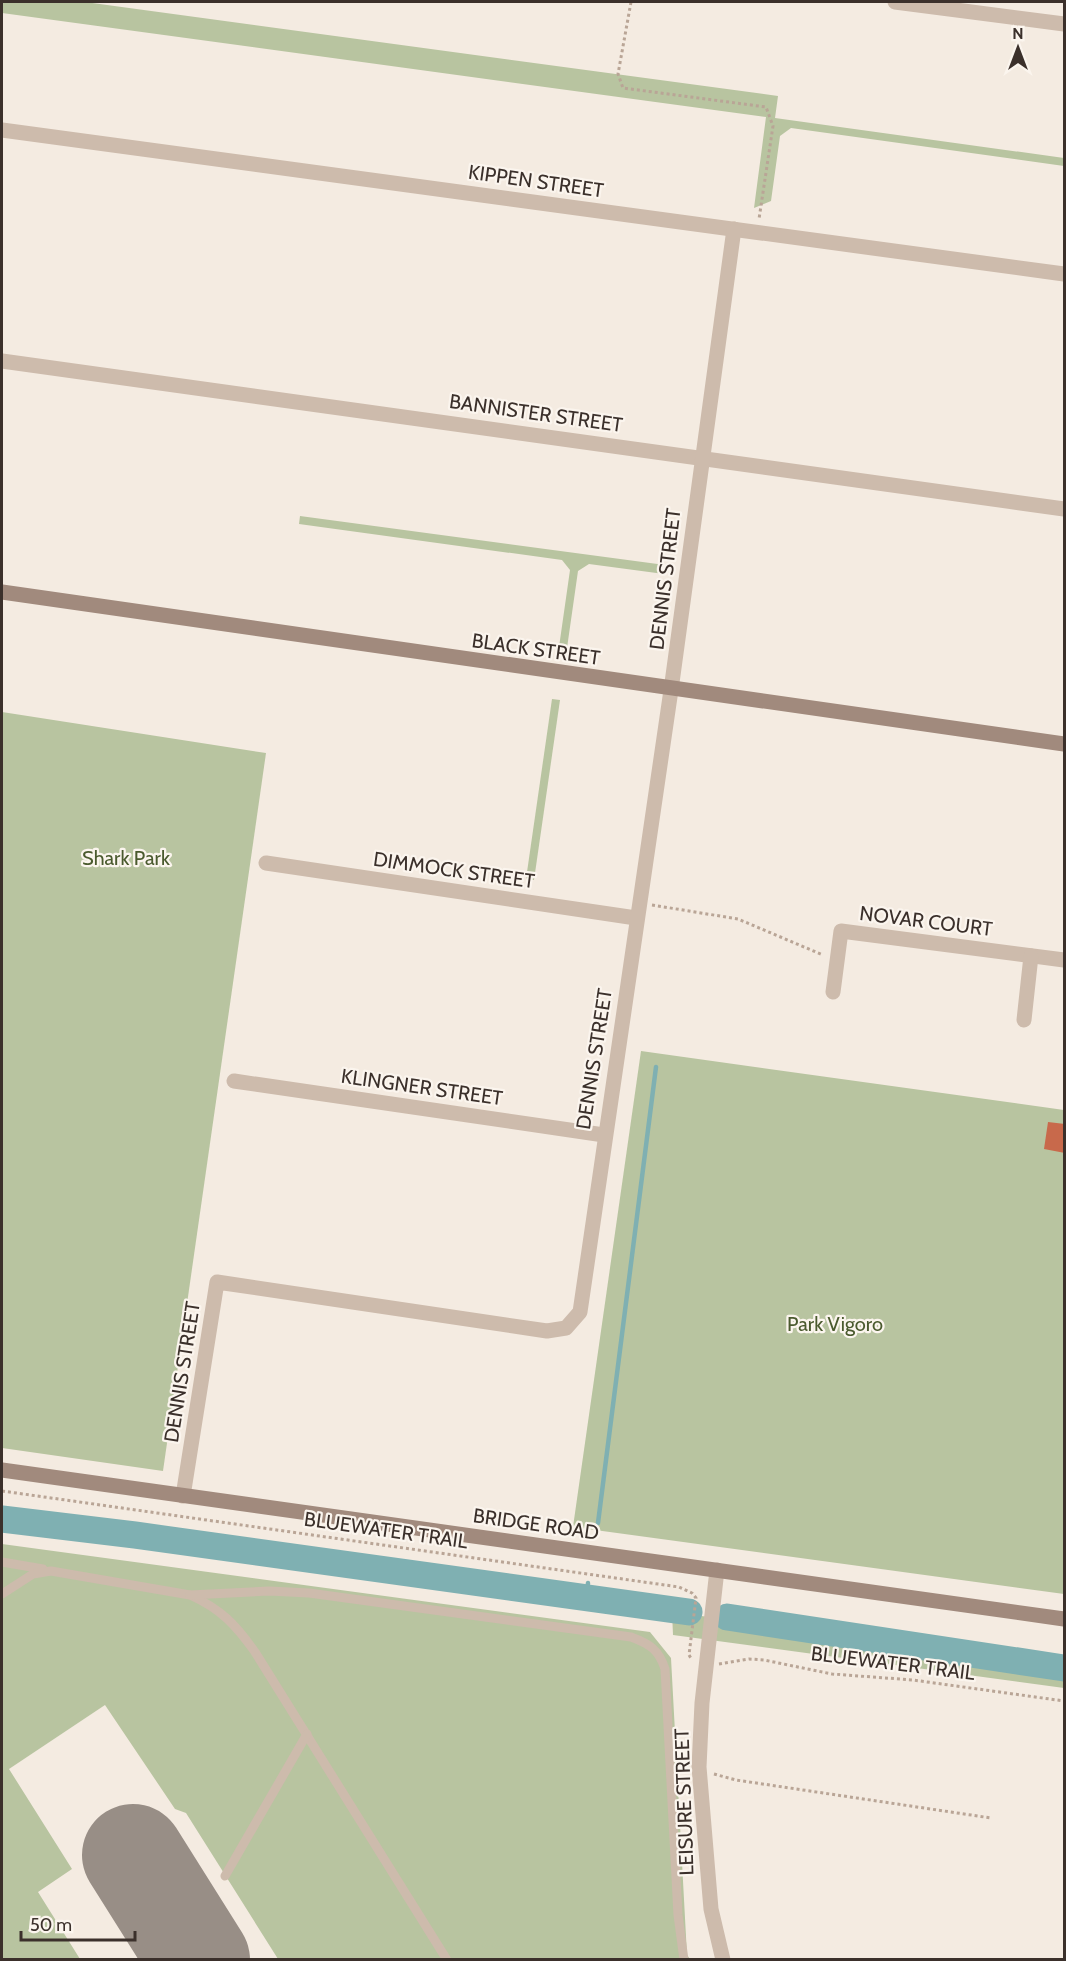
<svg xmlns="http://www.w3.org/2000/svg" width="1066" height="1961" viewBox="0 0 1066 1961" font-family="Cabin,sans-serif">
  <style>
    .green { fill: #b8c4a0 }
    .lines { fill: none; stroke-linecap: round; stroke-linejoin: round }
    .stream { stroke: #7fb0b2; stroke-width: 4.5 }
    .river { stroke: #7fb0b2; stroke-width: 27 }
    .runway { stroke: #988e86; stroke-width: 102 }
    .building { fill: #c8694b }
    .path { stroke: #b9a596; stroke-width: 3; stroke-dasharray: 3 3; stroke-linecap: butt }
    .lane { stroke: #cdbbac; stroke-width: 9 }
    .street { stroke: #cdbbac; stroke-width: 15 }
    .secondary { stroke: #a18a7d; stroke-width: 15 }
    .labels { text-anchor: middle; stroke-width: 4.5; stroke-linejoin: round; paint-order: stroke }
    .street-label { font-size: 20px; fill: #3b302b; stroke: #fbf5ee }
    .park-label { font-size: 20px; fill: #4a5a2e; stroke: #fbf5ee }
  </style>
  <rect width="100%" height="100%" fill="#f4ebe1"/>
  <g class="green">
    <polygon points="2,2 85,2 778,96 775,118 1064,158 1064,166 791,128 780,136 771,201 754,208 766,117 2,13"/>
    <polygon points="300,516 665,565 664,574 589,564 578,571 566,655 558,654 570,570 562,560 299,524"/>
    <polygon points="552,699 560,700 534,880 526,879"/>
    <polygon points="2,712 266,753 163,1471 2,1448"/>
    <polygon points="641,1051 1064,1110 1064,1594 573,1527"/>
    <polygon points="2,1544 650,1632 671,1658 687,1955 690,1959 278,1959 186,1813 175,1809 105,1705 9,1769 72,1869 38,1892 80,1959 2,1960"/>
    <polygon points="672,1612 1064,1665 1064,1688 673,1635"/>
  </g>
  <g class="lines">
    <g class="stream">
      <polyline points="598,1523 656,1067"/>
      <polyline points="586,1599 588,1583"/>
    </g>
    <g class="river">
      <polyline points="2,1519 135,1535 689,1612"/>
      <polyline points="727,1617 1064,1668"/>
    </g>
    <polyline class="runway" points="133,1855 199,1960"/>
  </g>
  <polygon class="building" points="1048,1122 1065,1124 1065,1153 1044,1149"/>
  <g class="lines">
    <g class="path">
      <polyline points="631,2 618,74 623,88 766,107 773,126 759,219"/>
      <polyline points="652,905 738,919 823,955"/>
      <polyline points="2,1491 679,1587 692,1593 696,1598 689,1655 692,1660"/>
      <polyline points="719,1664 749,1659 764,1660 832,1674 913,1680 1064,1701"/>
      <polyline points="714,1774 736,1780 991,1818"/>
    </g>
    <g class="lane">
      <polyline points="2,1562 43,1569"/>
      <path d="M2,1594l31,-20 18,-3 139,24c31,14 46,30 65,57l192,308"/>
      <path d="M190,1595l79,-4 40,2 322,44c19,7 28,13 34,32l13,246 6,45"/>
      <polyline points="225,1876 307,1734"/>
    </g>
    <g class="street">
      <polyline points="895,2 1064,24"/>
      <polyline points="2,130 1064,274"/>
      <polyline points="2,361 1064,509"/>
      <polyline points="266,863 636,918"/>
      <polyline points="833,992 841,931 1064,960"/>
      <polyline points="1024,1020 1031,956"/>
      <polyline points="234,1081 604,1135"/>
      <polyline points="183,1496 217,1282 547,1331 566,1328 580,1312 671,690 734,229"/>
      <polyline points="717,1570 702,1703 699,1767 711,1909 723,1960"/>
    </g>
    <g class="secondary">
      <polyline points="2,592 1064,744"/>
      <polyline points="2,1470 1064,1619"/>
    </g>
  </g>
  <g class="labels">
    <g class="street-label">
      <text transform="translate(536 181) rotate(8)" y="7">KIPPEN STREET</text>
      <text transform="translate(536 413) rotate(8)" y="7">BANNISTER STREET</text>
      <text transform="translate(665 579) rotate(-83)" y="7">DENNIS STREET</text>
      <text transform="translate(536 649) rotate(8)" y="7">BLACK STREET</text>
      <text transform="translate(454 870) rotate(8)" y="7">DIMMOCK STREET</text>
      <text transform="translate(926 921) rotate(7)" y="7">NOVAR COURT</text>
      <text transform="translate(594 1059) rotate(-81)" y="7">DENNIS STREET</text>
      <text transform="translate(422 1087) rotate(8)" y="7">KLINGNER STREET</text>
      <text transform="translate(182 1372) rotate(-81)" y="7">DENNIS STREET</text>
      <text transform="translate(536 1524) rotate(8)" y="7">BRIDGE ROAD</text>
      <text transform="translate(386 1530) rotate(8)" y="7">BLUEWATER TRAIL</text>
      <text transform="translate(893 1663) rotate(7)" y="7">BLUEWATER TRAIL</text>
      <text transform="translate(684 1802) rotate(-92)" y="7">LEISURE STREET</text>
    </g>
    <g class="park-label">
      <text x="126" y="865">Shark Park</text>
      <text x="835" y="1331">Park Vigoro</text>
    </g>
  </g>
  <rect width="1066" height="1961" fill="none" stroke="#3b302b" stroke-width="6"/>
  <g transform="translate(1018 48)" stroke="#fbf5ee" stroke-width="4.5" paint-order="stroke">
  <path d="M0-4.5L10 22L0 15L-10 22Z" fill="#3b302b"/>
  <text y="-9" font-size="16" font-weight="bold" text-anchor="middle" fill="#3b302b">N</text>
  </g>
  <path d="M21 1931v9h114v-9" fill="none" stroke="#3b302b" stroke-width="3"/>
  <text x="30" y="1931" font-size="18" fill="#3b302b" stroke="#fbf5ee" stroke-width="4.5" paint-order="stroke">50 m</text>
</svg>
